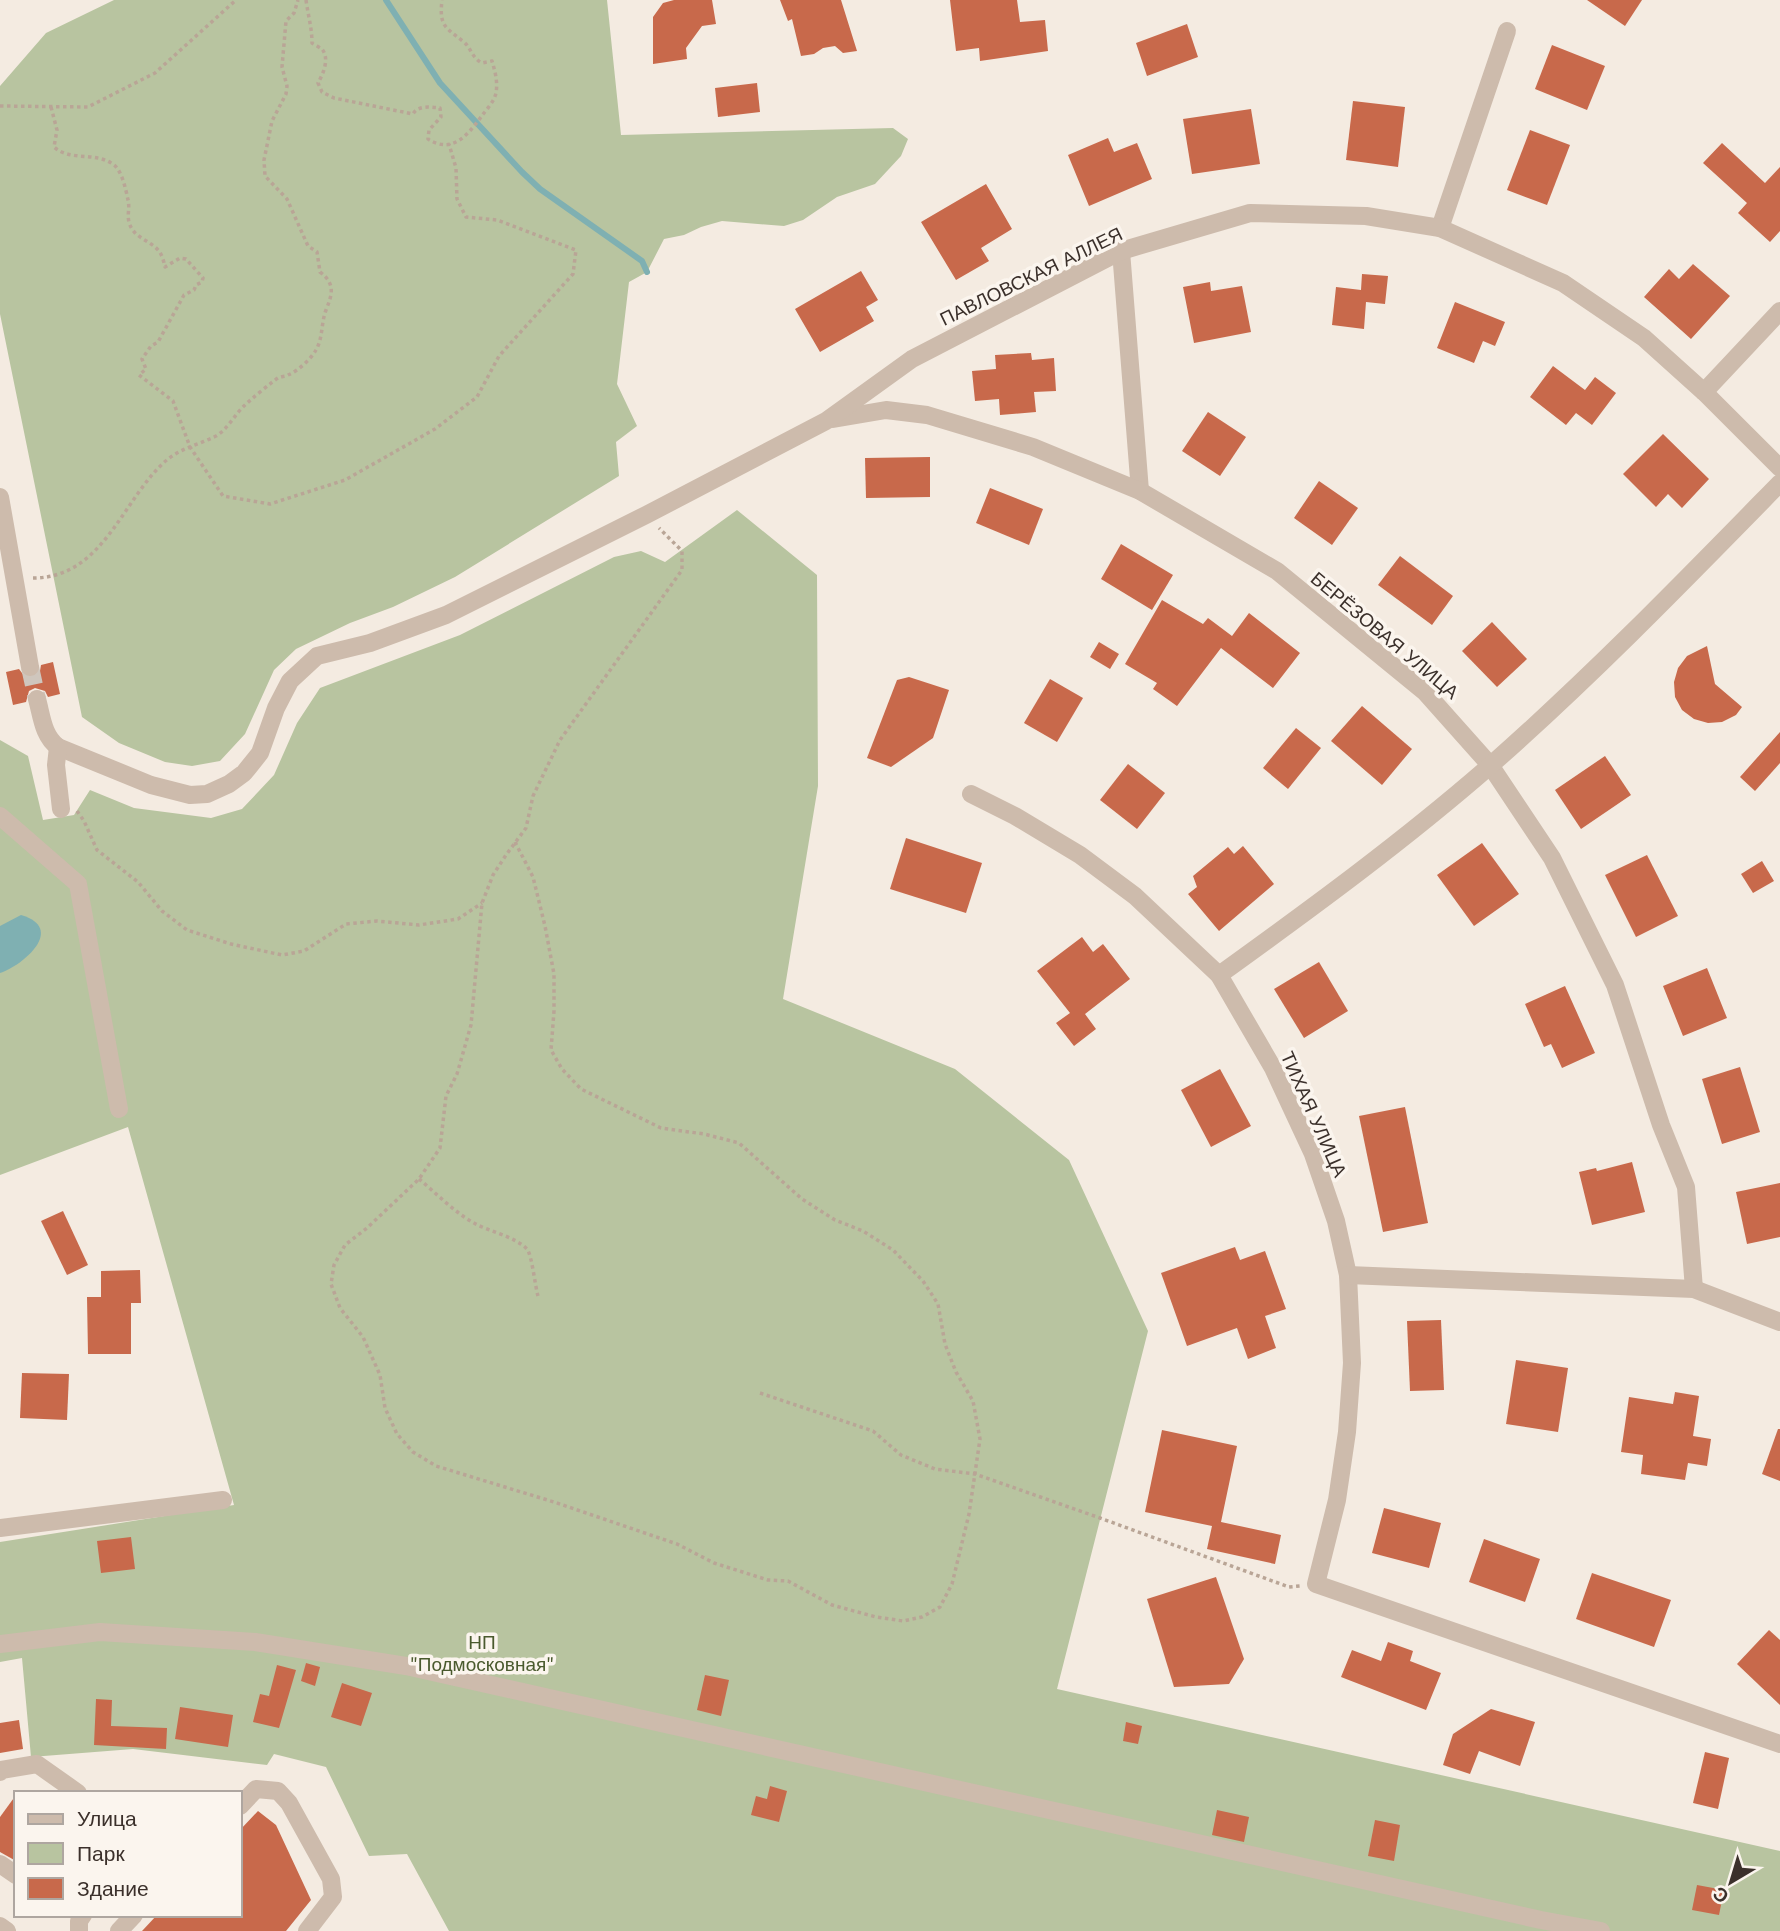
<svg xmlns="http://www.w3.org/2000/svg" width="1780" height="1931" viewBox="0 0 1780 1931" font-family="'Work Sans',sans-serif">
  <style>
    .green { fill: #b8c4a0 }
    .water { fill: #7fb0b2 }
    .lines { fill: none; stroke-linecap: round; stroke-linejoin: round }
    .stream { stroke: #7fb0b2; stroke-width: 6 }
    .building { fill: #c8694b }
    .minor-tunnel { stroke: #cfc6bd; stroke-width: 18; stroke-dasharray: 18 9; stroke-linecap: butt }
    .path { stroke: #b9a596; stroke-width: 3.5; stroke-dasharray: 3.5 3.5; stroke-linecap: butt }
    .minor { stroke: #cdbbac; stroke-width: 18 }
    .labels { text-anchor: middle; stroke-width: 7; stroke-linejoin: round; paint-order: stroke }
    .street-label { font-size: 19px; fill: #3b302b; stroke: #fbf5ee }
    .park-label { font-size: 19px; fill: #4a5a2e; stroke: #fbf5ee }
  </style>
  <rect width="100%" height="100%" fill="#f4ebe1"/>
  <g class="green">
    <polygon points="114,0 607,0 621,135 893,128 908,139 901,156 875,184 837,197 803,220 784,226 722,221 701,227 684,235 664,239 647,272 629,282 617,384 637,426 616,442 619,476 455,577 393,607 350,623 296,649 274,670 245,734 220,761 192,766 165,762 119,743 82,717 0,314 0,86 46,33"/>
    <polygon points="737,510 817,575 818,786 783,999 955,1069 1069,1160 1148,1331 1057,1689 1780,1851 1780,1931 449,1931 407,1854 369,1856 326,1767 274,1754 267,1765 133,1749 31,1757 22,1658 0,1662 0,1542 234,1505 128,1127 0,1175 0,740 28,756 43,820 74,815 90,790 134,808 211,818 242,809 274,775 297,723 320,688 460,635 614,557 641,551 665,562"/>
  </g>
  <path class="water" d="M21,915c45,13 3,50 -21,58v-47z"/>
  <g class="lines">
    <polyline class="stream" points="386,0 440,83 522,172 540,189 642,261 647,272"/>
  </g>
  <g class="building">
    <polygon points="674,0 712,0 716,24 702,26 686,48 687,59 653,64 653,17 663,3"/>
    <polygon points="780,0 841,0 857,51 843,53 835,46 823,48 814,54 801,56 792,19 788,21"/>
    <polygon points="950,0 1017,0 1020,22 1045,20 1048,51 980,61 979,48 956,51"/>
    <polygon points="1587,0 1642,0 1625,26"/>
    <polygon points="1187,24 1198,57 1147,76 1136,43"/>
    <polygon points="1552,45 1605,66 1587,110 1535,89"/>
    <polygon points="757,83 760,112 718,117 715,88"/>
    <polygon points="1353,101 1405,107 1398,167 1346,160"/>
    <polygon points="1251,109 1260,164 1192,174 1183,119"/>
    <polygon points="1530,130 1570,145 1547,205 1507,190"/>
    <polygon points="1108,138 1114,152 1137,143 1152,179 1089,206 1068,155"/>
    <polygon points="1722,143 1765,183 1780,167 1780,231 1770,242 1738,213 1747,203 1703,163"/>
    <polygon points="986,184 1012,229 981,248 989,261 956,280 921,222"/>
    <polygon points="1693,264 1730,296 1691,339 1644,297 1669,269 1679,279"/>
    <polygon points="861,271 878,300 866,307 874,321 820,352 795,309"/>
    <polygon points="1362,274 1388,276 1385,304 1366,302 1364,329 1332,325 1336,287 1361,290"/>
    <polygon points="1210,282 1211,291 1242,286 1251,332 1194,343 1183,287"/>
    <polygon points="1455,302 1505,322 1495,346 1483,341 1474,363 1437,348"/>
    <polygon points="1031,353 1032,360 1054,358 1056,391 1034,392 1036,412 1000,415 999,399 975,401 972,371 996,369 995,355"/>
    <polygon points="1553,366 1585,390 1595,377 1616,393 1592,425 1576,413 1566,425 1530,397"/>
    <polygon points="1208,412 1246,437 1220,476 1182,451"/>
    <polygon points="1663,434 1709,479 1682,508 1668,494 1656,507 1623,474"/>
    <polygon points="930,457 930,497 866,498 865,458"/>
    <polygon points="1319,481 1358,508 1332,545 1294,518"/>
    <polygon points="990,488 1043,509 1029,545 976,523"/>
    <polygon points="1121,544 1173,575 1152,610 1101,579"/>
    <polygon points="1400,556 1453,596 1432,625 1378,585"/>
    <polygon points="1162,600 1203,624 1208,618 1232,636 1249,613 1300,653 1273,688 1221,648 1177,706 1153,689 1157,683 1125,664"/>
    <polygon points="1492,622 1527,659 1497,687 1462,651"/>
    <polygon points="1099,642 1119,654 1110,669 1090,657"/>
    <polygon points="1707,646 1715,684 1742,707 1736,715 1722,722 1708,723 1694,719 1682,710 1675,697 1674,682 1678,668 1687,656"/>
    <polygon points="53,662 60,694 48,697 45,691 35,688 29,691 26,702 13,705 6,672 19,669 25,677 33,678 40,671 41,665"/>
    <polygon points="909,677 949,690 933,738 891,767 867,758 897,680"/>
    <polygon points="1050,679 1083,698 1057,742 1024,723"/>
    <polygon points="1362,706 1412,749 1382,785 1331,741"/>
    <polygon points="1296,728 1321,748 1288,789 1263,768"/>
    <polygon points="1780,732 1780,763 1755,791 1740,777"/>
    <polygon points="1605,756 1631,795 1581,829 1555,790"/>
    <polygon points="1128,764 1165,793 1137,829 1100,800"/>
    <polygon points="906,838 982,863 966,913 890,889"/>
    <polygon points="1482,843 1519,894 1474,926 1437,875"/>
    <polygon points="1243,846 1274,884 1219,931 1188,894 1197,887 1193,876 1228,847 1234,854"/>
    <polygon points="1647,855 1678,916 1636,937 1605,875"/>
    <polygon points="1762,861 1774,881 1753,893 1741,874"/>
    <polygon points="1082,937 1093,952 1103,944 1130,979 1085,1014 1096,1029 1074,1046 1056,1023 1070,1013 1037,971"/>
    <polygon points="1319,962 1348,1011 1304,1038 1274,989"/>
    <polygon points="1707,968 1727,1018 1683,1036 1663,986"/>
    <polygon points="1565,986 1595,1053 1562,1068 1551,1044 1544,1047 1525,1004"/>
    <polygon points="1740,1067 1760,1132 1722,1144 1702,1079"/>
    <polygon points="1220,1069 1251,1126 1211,1147 1181,1090"/>
    <polygon points="1405,1107 1428,1223 1383,1232 1359,1116"/>
    <polygon points="1632,1162 1645,1212 1592,1225 1579,1172 1596,1168 1597,1171"/>
    <polygon points="1780,1183 1780,1237 1747,1244 1736,1192"/>
    <polygon points="63,1211 88,1265 67,1275 41,1221"/>
    <polygon points="1235,1247 1240,1260 1265,1251 1286,1309 1265,1316 1276,1348 1248,1359 1237,1328 1187,1346 1161,1273"/>
    <polygon points="140,1270 141,1303 131,1303 131,1354 88,1354 87,1297 101,1297 101,1271"/>
    <polygon points="1441,1320 1444,1390 1410,1391 1407,1321"/>
    <polygon points="1516,1360 1568,1368 1558,1432 1506,1424"/>
    <polygon points="22,1373 69,1374 67,1420 20,1418"/>
    <polygon points="1675,1392 1699,1396 1693,1436 1711,1439 1707,1466 1688,1463 1685,1480 1641,1474 1643,1455 1621,1452 1629,1397 1673,1404"/>
    <polygon points="1778,1429 1780,1429 1780,1481 1762,1474"/>
    <polygon points="1162,1430 1237,1446 1221,1522 1281,1535 1275,1564 1207,1549 1212,1526 1145,1512"/>
    <polygon points="1384,1508 1441,1523 1429,1568 1372,1553"/>
    <polygon points="131,1537 135,1569 101,1573 97,1541"/>
    <polygon points="1484,1539 1540,1559 1525,1602 1469,1582"/>
    <polygon points="1592,1573 1671,1600 1654,1647 1576,1619"/>
    <polygon points="1216,1577 1244,1659 1229,1684 1174,1687 1147,1599"/>
    <polygon points="1769,1630 1780,1640 1780,1705 1737,1664"/>
    <polygon points="1388,1642 1413,1651 1410,1661 1441,1673 1426,1710 1341,1677 1352,1650 1381,1661"/>
    <polygon points="306,1663 320,1667 315,1686 301,1681"/>
    <polygon points="277,1665 296,1670 279,1728 253,1722 260,1694 269,1696"/>
    <polygon points="705,1675 729,1680 721,1716 697,1710"/>
    <polygon points="342,1683 372,1693 361,1726 331,1717"/>
    <polygon points="96,1699 112,1700 111,1726 167,1728 166,1749 94,1745"/>
    <polygon points="180,1707 233,1715 228,1747 175,1739"/>
    <polygon points="1491,1709 1535,1722 1520,1766 1479,1751 1470,1774 1443,1765 1453,1734"/>
    <polygon points="19,1720 23,1749 0,1753 0,1723"/>
    <polygon points="1126,1722 1142,1726 1138,1744 1123,1741"/>
    <polygon points="1705,1752 1729,1758 1718,1809 1693,1803"/>
    <polygon points="770,1786 787,1791 779,1822 751,1815 756,1796 767,1799"/>
    <polygon points="16,1795 16,1861 0,1852 0,1817"/>
    <polygon points="1217,1810 1249,1817 1244,1842 1212,1835"/>
    <polygon points="258,1811 276,1825 311,1900 286,1931 142,1931 157,1915 240,1915 240,1830"/>
    <polygon points="1375,1820 1400,1825 1394,1861 1368,1856"/>
    <polygon points="1697,1885 1724,1890 1719,1915 1692,1910"/>
  </g>
  <g class="lines">
    <polyline class="minor-tunnel" points="30,667 37,699"/>
    <g class="path">
      <path d="M306,0c2,15 6,28 6,43 3,2 7,4 10,6 8,10 1,25 -4,34l4,9 12,6 79,16c5,-9 17,-7 27,-6l1,9 -12,13 -1,9c25,16 40,-5 53,-22 5,-7 13,-15 15,-24 2,-11 -1,-22 -4,-32l-10,2c-10,-5 -11,-15 -18,-21 -19,-15 -25,-16 -22,-42"/>
      <polyline points="0,106 88,107 155,73 236,0"/>
      <path d="M51,107l6,23 -3,17c17,15 42,4 60,18 8,6 12,25 14,35 2,7 -1,15 1,22 4,16 21,18 30,29 3,4 5,11 6,16l15,-9 6,1 17,19 -1,4 -6,3 -2,5 -10,5 -26,47 -7,4 -9,13 4,10 -7,6 34,26 17,46 33,49 47,8 75,-24 90,-51 42,-32 22,-41 74,-82 3,-24 -79,-30 -31,-3 -9,-18 -1,-31 -7,-24"/>
      <path d="M33,578c72,0 90,-82 135,-119 14,-11 32,-15 48,-23 12,-7 19,-22 29,-31 5,-5 28,-24 33,-27 3,-2 7,-1 10,-3 10,-4 23,-16 28,-25 7,-12 5,-27 10,-40 6,-15 10,-26 -6,-38l-3,-20 -9,-6 -21,-47 -22,-23 -1,-16 8,-39 14,-27 1,-8 -5,-19 4,-46 8,-8 4,-13"/>
      <polyline points="77,811 84,821 97,850 138,882 162,911 187,930 231,944 282,955 304,951 346,924 377,921 419,925 458,919 482,903"/>
      <polyline points="515,842 533,877 545,926 554,974 554,1011 551,1050 562,1069 581,1089 661,1128 704,1134 739,1143 802,1199 835,1220 863,1231 893,1250 923,1281 938,1304 945,1344 956,1372 973,1401 980,1439 969,1514 952,1584 940,1607 922,1617 903,1621 876,1617 832,1605 788,1581 768,1580 714,1563 677,1544 554,1502 436,1466 413,1452 397,1434 385,1408 380,1375 363,1337 340,1308 331,1284 334,1265 345,1245 367,1228 419,1179 440,1148 446,1096 457,1074 471,1025 482,903 493,875 506,855 526,828 533,796 560,740 682,570 682,551 659,528"/>
      <path d="M419,1179c17,14 35,33 55,44 16,9 40,13 53,26 5,6 8,37 11,47"/>
      <polyline points="760,1393 873,1431 901,1455 935,1469 975,1474 1100,1518 1289,1587 1300,1586"/>
    </g>
    <g class="minor">
      <polyline points="1440,228 1507,31"/>
      <polyline points="1121,251 1140,491"/>
      <polyline points="1704,392 1780,311"/>
      <polyline points="833,419 886,410 927,415 1033,447 1140,491 1277,571 1425,692 1490,765 1552,858 1615,985 1661,1125 1686,1187 1694,1289"/>
      <polyline points="0,497 30,667"/>
      <path d="M37,699c5,18 6,37 21,48l93,38 39,10 17,-1 22,-10 15,-11 16,-20 16,-45 14,-27 27,-25 53,-13 76,-28 200,-100 180,-94 86,-62 209,-108 129,-38 116,3 74,12 123,55 81,55 60,54 76,76"/>
      <polyline points="58,747 56,765 61,809"/>
      <polyline points="971,794 1015,816 1080,855 1135,896 1219,975 1273,1068 1313,1154 1336,1221 1348,1275 1352,1363 1347,1432 1337,1500 1316,1584 1780,1744"/>
      <polyline points="0,816 78,884 119,1109"/>
      <path d="M1219,975c93,-67 186,-135 273,-211 101,-89 194,-185 288,-281"/>
      <polyline points="1348,1275 1694,1289 1780,1322"/>
      <polyline points="0,1528 223,1500"/>
      <polyline points="0,1644 100,1632 255,1642 406,1666 1541,1920 1601,1931"/>
      <polyline points="0,1772 1,1770 37,1764 78,1793"/>
      <polyline points="240,1806 256,1789 278,1791 289,1803 331,1879 333,1897 307,1931"/>
      <polyline points="0,1864 16,1875"/>
      <polyline points="0,1926 7,1931"/>
      <polyline points="79,1931 79,1921 83,1915"/>
      <polyline points="119,1931 134,1915"/>
    </g>
  </g>
  <g class="labels">
    <g class="street-label">
      <text transform="translate(1031 276) rotate(-26)" y="7">ПАВЛОВСКАЯ АЛЛЕЯ</text>
      <text transform="translate(1385 635) rotate(40)" y="7">БЕРЁЗОВАЯ УЛИЦА</text>
      <text transform="translate(1314 1114) rotate(66)" y="7">ТИХАЯ УЛИЦА</text>
    </g>
    <g class="park-label">
      <text x="482" y="1649">НП<tspan x="482" dy="22">"Подмосковная"</tspan></text>
    </g>
  </g>
  <rect x="14" y="1791" width="228" height="126" fill="#fbf5ee" stroke="#aea6a0" stroke-width="2"/>
  <rect x="28" y="1814" width="35" height="10" fill="#cdbbac" stroke="#aea6a0" stroke-width="2"/>
  <text x="77" y="1826" font-size="21" fill="#3b302b">Улица</text>
  <rect x="28" y="1843" width="35" height="21" fill="#b8c4a0" stroke="#aea6a0" stroke-width="2"/>
  <text x="77" y="1861" font-size="21" fill="#3b302b">Парк</text>
  <rect x="28" y="1878" width="35" height="21" fill="#c8694b" stroke="#aea6a0" stroke-width="2"/>
  <text x="77" y="1896" font-size="21" fill="#3b302b">Здание</text>
  <g transform="translate(1731 1882) rotate(218)" stroke="#fbf5ee" stroke-width="5" paint-order="stroke">
  <path d="M0-5L12 26L0 18L-12 26Z" fill="#3b302b"/>
  <text y="-10" font-size="19" font-weight="bold" text-anchor="middle" fill="#3b302b">С</text>
  </g>
</svg>
